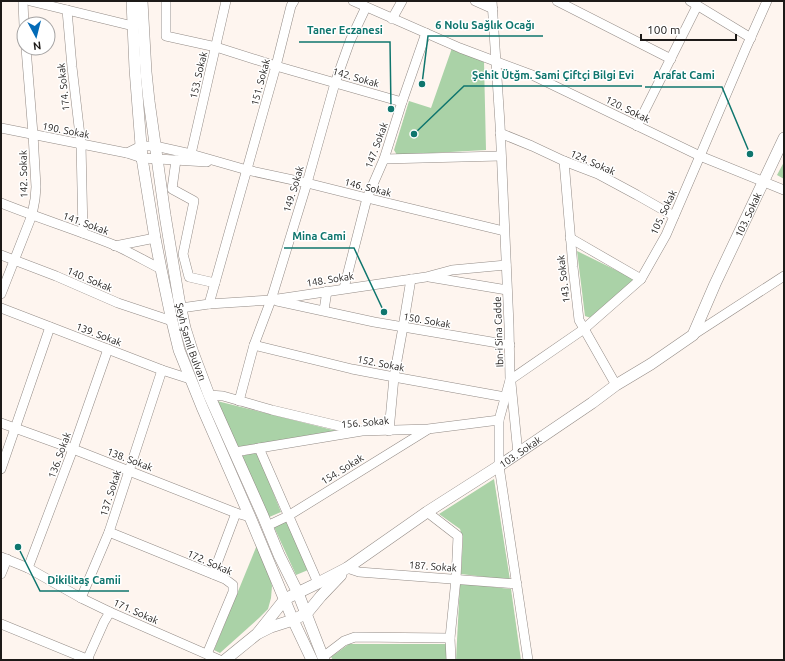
<svg xmlns="http://www.w3.org/2000/svg" width="785" height="661" viewBox="0 0 785 661" font-family="Ubuntu,sans-serif">
  <style>
    .green { fill: #aad2a7 }
    .lines { fill: none; stroke-linecap: round; stroke-linejoin: round }
    .minor-casing { stroke: #938b86; stroke-width: 10 }
    .major-casing { stroke: #938b86; stroke-width: 12 }
    .minor { stroke: #fff; stroke-width: 9 }
    .major { stroke: #fff; stroke-width: 11 }
    .labels { text-anchor: middle; stroke-width: 3; stroke-linejoin: round; paint-order: stroke }
    .street-label { font-size: 10px; fill: #1d1a18; stroke: #fff }
    .leader { fill: none; stroke: #0f766e; stroke-width: 1.5 }
    .callout-dot { fill: #0f766e; stroke: #fff; stroke-width: 1.5 }
    .callout-label { font-size: 11px; text-anchor: middle; font-weight: bold; fill: #0f766e; stroke: #fff; stroke-width: 3; stroke-linejoin: round; paint-order: stroke }
  </style>
  <rect width="100%" height="100%" fill="#fef5ef"/>
  <g class="green">
    <polygon points="452,48 484,62 486,150 397,155 394,150 409,101 431,108"/>
    <polygon points="784,162 784,179 777,175"/>
    <polygon points="577,251 636,280 591,318 585,316"/>
    <polygon points="217,401 337,431 236,448"/>
    <polygon points="257,452 281,512 267,518 242,456"/>
    <polygon points="494,479 510,580 461,574 463,539 460,529 439,514"/>
    <polygon points="287,521 308,570 296,575 274,527"/>
    <polygon points="257,545 269,575 272,586 271,598 268,609 259,618 220,653 214,650"/>
    <polygon points="460,583 511,589 521,660 456,660"/>
    <polygon points="349,644 446,644 446,660 333,660 331,657"/>
  </g>
  <g class="lines">
    <g class="minor-casing">
      <g id="minor">
        <polyline points="23,1 24,26"/>
        <polyline points="30,1 133,26"/>
        <polyline points="166,1 166,36 216,47 276,66 402,102"/>
        <polyline points="353,1 460,48 532,75 700,156 784,190"/>
        <polyline points="475,1 493,9"/>
        <polyline points="492,1 500,124 509,325 510,380 499,420 499,466 528,660"/>
        <polyline points="557,1 671,59"/>
        <polyline points="690,1 751,38"/>
        <polyline points="67,10 72,67 81,144 83,233"/>
        <polyline points="392,19 402,1"/>
        <polyline points="637,126 697,6"/>
        <polyline points="1,128 127,153 142,158 207,162"/>
        <polyline points="500,133 532,146 564,161 598,174 637,195 674,216"/>
        <polyline points="127,153 141,146 155,146 191,154 247,170 307,183 367,198 504,231"/>
        <polyline points="191,154 226,1"/>
        <polyline points="384,159 501,156"/>
        <polyline points="176,160 172,189 194,201 183,254 189,277 215,283"/>
        <polyline points="564,161 573,267 579,320 616,385"/>
        <path d="M1,203c37,15 76,27 113,42 16,7 31,16 47,24"/>
        <polyline points="570,238 641,279"/>
        <polyline points="115,246 155,238"/>
        <polyline points="1,255 56,276 118,303 172,321"/>
        <polyline points="429,277 507,290"/>
        <polyline points="344,288 367,198 384,159 402,102 426,33"/>
        <polyline points="1,294 32,215 35,199 36,187 33,134 26,48"/>
        <polyline points="277,301 374,322 510,345"/>
        <polyline points="209,304 276,66 291,6 294,1"/>
        <polyline points="1,308 162,370 190,379"/>
        <polyline points="181,308 209,304 271,300 426,277 452,270 506,265"/>
        <polyline points="324,310 327,291"/>
        <polyline points="693,335 784,276"/>
        <polyline points="254,345 352,369 394,377 505,397"/>
        <polyline points="510,380 584,329 641,279 666,235 700,156 746,48 767,1"/>
        <polyline points="511,383 518,454"/>
        <polyline points="209,395 223,396 272,410 356,430"/>
        <polyline points="239,401 254,345 271,300 307,183 335,83 350,41 366,7"/>
        <polyline points="1,423 73,449 236,513 250,517"/>
        <polyline points="389,431 394,377 403,327 411,279"/>
        <polyline points="259,448 318,583"/>
        <polyline points="235,452 362,431 428,429 499,420"/>
        <polyline points="1,469 50,327"/>
        <polyline points="427,512 458,536 456,579 450,638 451,660"/>
        <polyline points="267,526 288,516 427,430"/>
        <polyline points="109,532 225,579 233,585 233,592 207,654"/>
        <polyline points="1,557 28,568 81,598 110,612 220,660"/>
        <polyline points="28,568 73,449 108,349"/>
        <polyline points="347,568 359,572 517,584"/>
        <polyline points="1,574 7,559"/>
        <polyline points="213,574 236,513"/>
        <polyline points="81,598 109,532 162,370"/>
        <polyline points="1,624 89,660"/>
        <polyline points="323,657 344,641 355,637 450,638"/>
        <polyline points="87,660 104,622 110,612"/>
      </g>
    </g>
    <g class="major-casing">
      <g id="major">
        <polyline points="132,1 135,69 142,158 155,238 161,269 172,321 179,350 202,407 250,517 293,620 312,660"/>
        <path id="s1" d="M142,1l4,71 3,29 16,114 14,85 6,28 7,22 17,45 54,121 16,39 19,38 26,67"/>
        <polyline points="259,633 271,627 293,620 307,613 321,596 341,575"/>
        <path id="s2" d="M225,660l32,-26 28,-35 33,-16 29,-15 80,-56 72,-46 93,-63 24,-18 35,-21 42,-29 22,-51 69,-146"/>
      </g>
    </g>
    <use href="#minor" class="minor"/>
    <use href="#major" class="major"/>
  </g>
  <g class="labels">
    <g class="street-label">
      <text transform="translate(198 75) rotate(-77)" y="4">153. Sokak</text>
      <text transform="translate(356 77) rotate(16)" y="4">142. Sokak</text>
      <text transform="translate(260 82) rotate(-75)" y="4">151. Sokak</text>
      <text transform="translate(63 87) rotate(-96)" y="4">174. Sokak</text>
      <text transform="translate(628 109) rotate(26)" y="4">120. Sokak</text>
      <text transform="translate(66 130) rotate(11)" y="4">190. Sokak</text>
      <text transform="translate(376 145) rotate(-70)" y="4">147. Sokak</text>
      <text transform="translate(593 162) rotate(24)" y="4">124. Sokak</text>
      <text transform="translate(23 174) rotate(-91)" y="4">142. Sokak</text>
      <text transform="translate(368 187) rotate(14)" y="4">146. Sokak</text>
      <text transform="translate(293 189) rotate(-73)" y="4">149. Sokak</text>
      <text transform="translate(663 212) rotate(-65)" y="4">105. Sokak</text>
      <text dy="4" stroke="none"><textPath href="#s2" startOffset="705">103. Sokak</textPath></text>
      <text transform="translate(86 223) rotate(20)" y="4">141. Sokak</text>
      <text transform="translate(90 279) rotate(23)" y="4">140. Sokak</text>
      <text transform="translate(330 279) rotate(-9)" y="4">148. Sokak</text>
      <text transform="translate(563 279) rotate(-97)" y="4">143. Sokak</text>
      <text transform="translate(427 320) rotate(10)" y="4">150. Sokak</text>
      <text transform="translate(498 332) rotate(-92)" y="4">Ibn-i Sina Cadde</text>
      <text transform="translate(99 334) rotate(21)" y="4">139. Sokak</text>
      <text dy="4" stroke="none"><textPath href="#s1" startOffset="345">Şeyh Şamil Bulvarı</textPath></text>
      <text transform="translate(381 363) rotate(11)" y="4">152. Sokak</text>
      <text transform="translate(365 422) rotate(-5)" y="4">156. Sokak</text>
      <text dy="4" stroke="none"><textPath href="#s2" startOffset="364">103. Sokak</textPath></text>
      <text transform="translate(59 455) rotate(-70)" y="4">136. Sokak</text>
      <text transform="translate(130 459) rotate(21)" y="4">138. Sokak</text>
      <text transform="translate(342 469) rotate(-32)" y="4">154. Sokak</text>
      <text transform="translate(110 493) rotate(-72)" y="4">137. Sokak</text>
      <text transform="translate(210 562) rotate(24)" y="4">172. Sokak</text>
      <text transform="translate(433 566) rotate(4)" y="4">187. Sokak</text>
      <text transform="translate(136 611) rotate(24)" y="4">171. Sokak</text>
    </g>
  </g>
  <path class="leader" d="M422 84L428 36H543M391 109L390 42H299M414 134L464 86H642M750 154L722 87H645M384 312L354 248H284M18 547L40 591H129"/>
  <g class="callout-dot">
    <circle cx="422" cy="84" r="4"/>
    <circle cx="391" cy="109" r="4"/>
    <circle cx="414" cy="134" r="4"/>
    <circle cx="750" cy="154" r="4"/>
    <circle cx="384" cy="312" r="4"/>
    <circle cx="18" cy="547" r="4"/>
  </g>
  <g class="callout-label">
    <text x="485" y="29">6 Nolu Sağlık Ocağı</text>
    <text x="345" y="34">Taner Eczanesi</text>
    <text x="553" y="79">Şehit Ütğm. Sami Çiftçi Bilgi Evi</text>
    <text x="684" y="79">Arafat Cami</text>
    <text x="319" y="240">Mina Cami</text>
    <text x="84" y="584">Dikilitaş Camii</text>
  </g>
  <rect width="785" height="661" fill="none" stroke="#1d1a18" stroke-width="4"/>
  <g transform="translate(36 36) rotate(173)"><circle r="19" fill="#ffffff" stroke="#a5a3a3"/>
  <path d="M0-3L7 15L0 10L-7 15Z" fill="#036bb7"/>
  <text y="-6" font-size="11" font-weight="bold" text-anchor="middle" fill="#1d1a18">N</text>
  </g>
  <path d="M641 34v6h95v-6" fill="none" stroke="#1d1a18" stroke-width="2"/>
  <text x="647" y="34" font-size="12" fill="#1d1a18" stroke="#ffffff" stroke-width="3" paint-order="stroke">100 m</text>
</svg>
